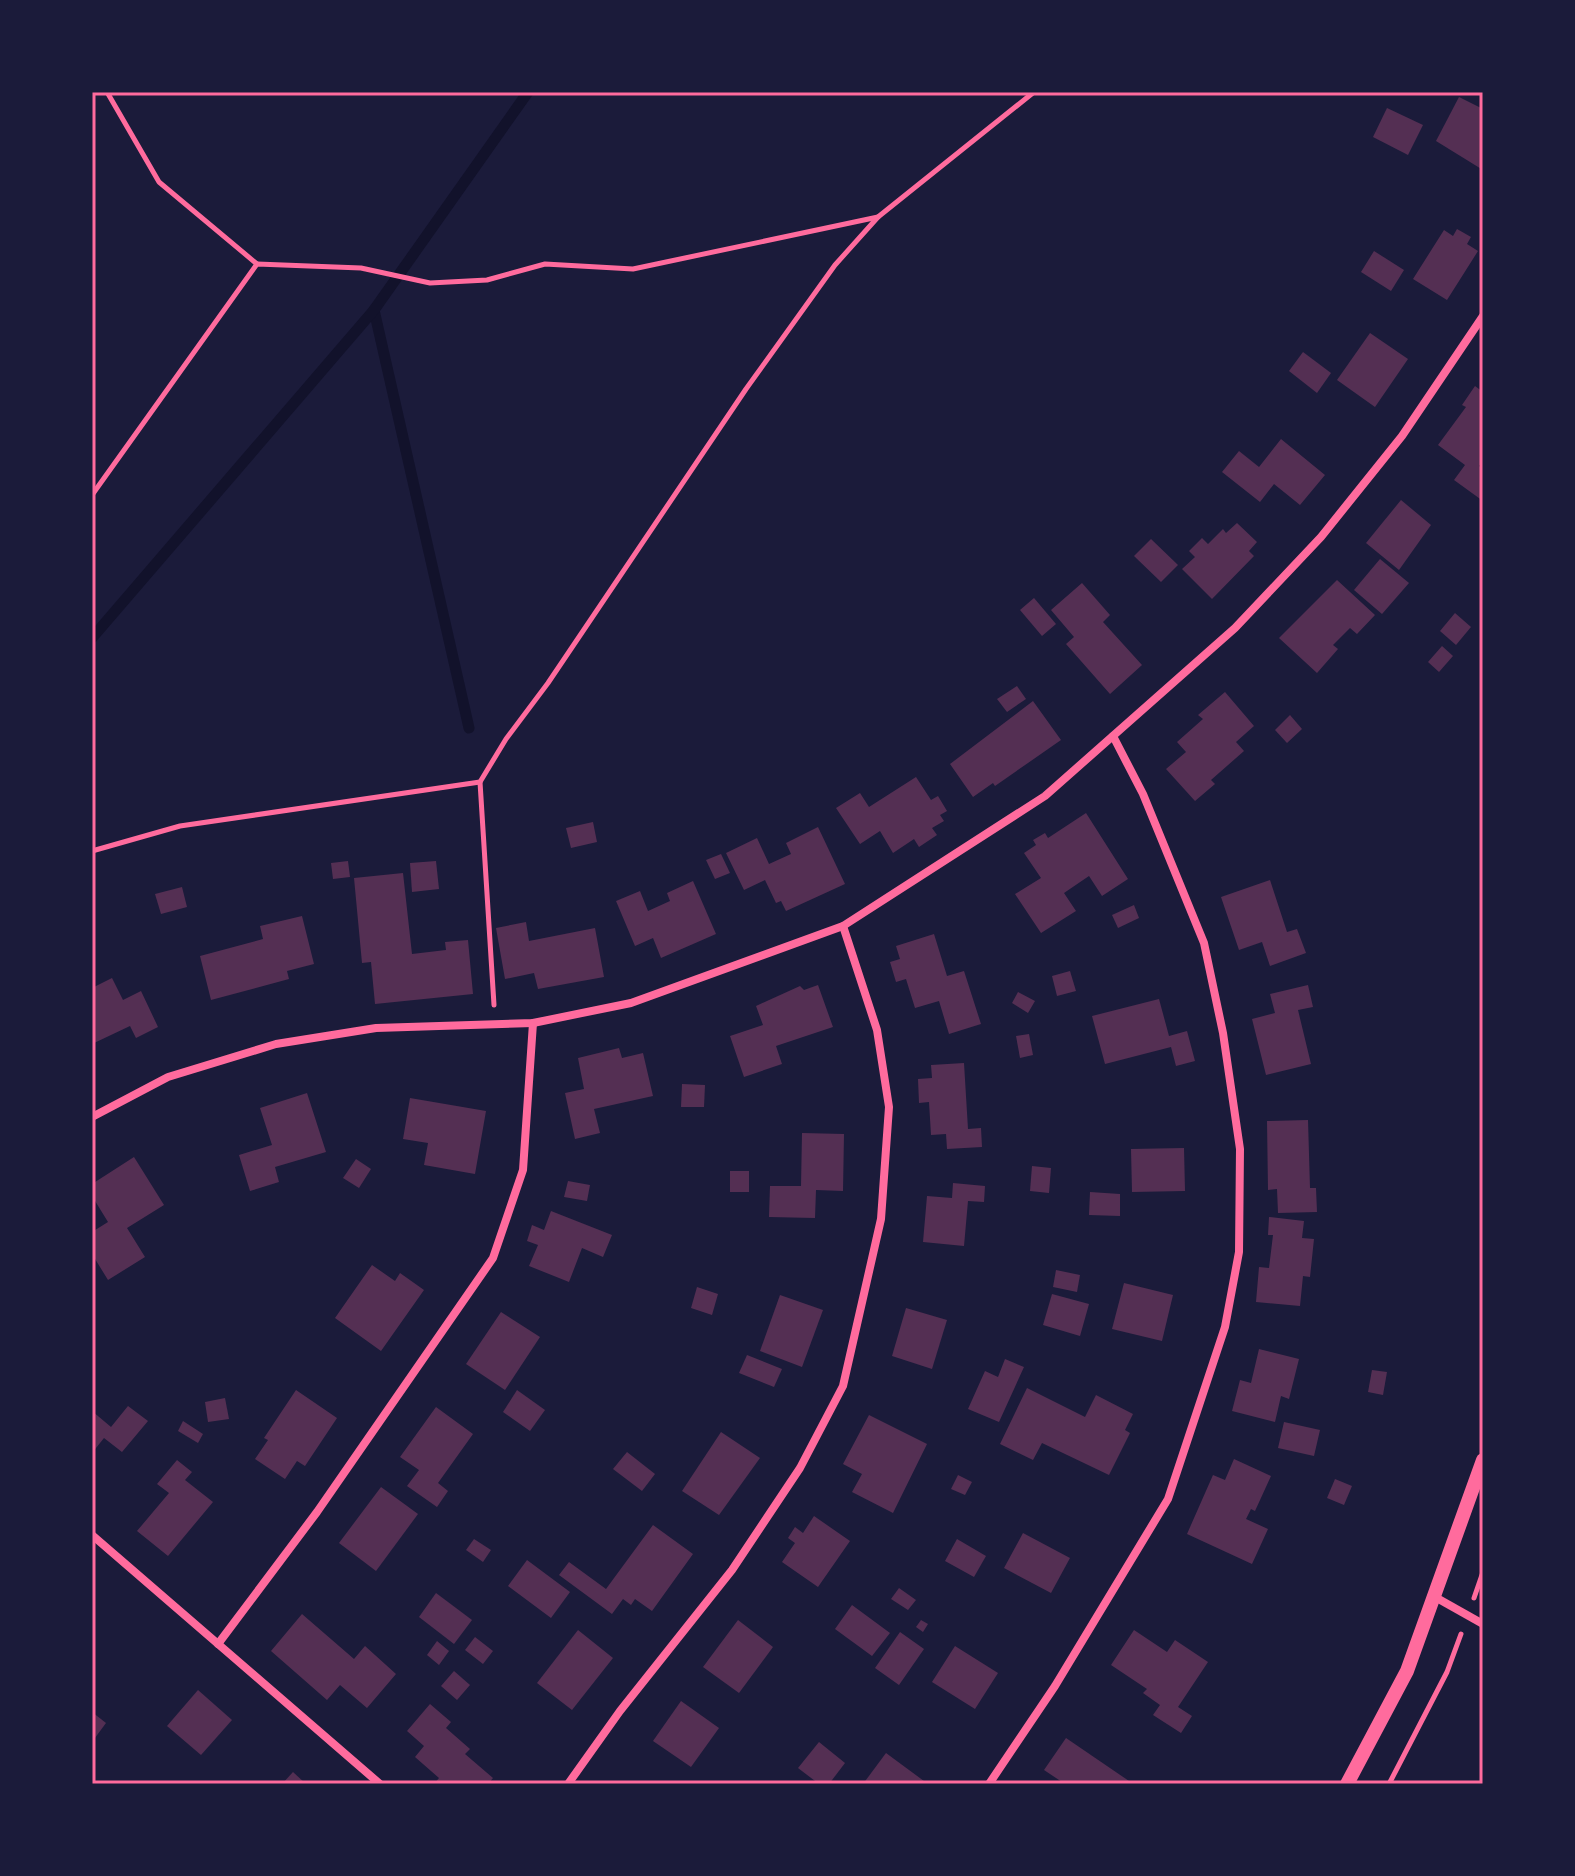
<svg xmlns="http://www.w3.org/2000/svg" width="1575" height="1876" viewBox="0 0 1575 1876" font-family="'Playfair Display',serif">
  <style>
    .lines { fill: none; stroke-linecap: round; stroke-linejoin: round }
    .stream { stroke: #12122b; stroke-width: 11 }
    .building { fill: #542f53 }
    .path { stroke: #ff6b9d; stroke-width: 5 }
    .minor { stroke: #ff6b9d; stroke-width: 8 }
    .tertiary { stroke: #ff6b9d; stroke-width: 14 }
    .neatline { fill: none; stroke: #ff6b9d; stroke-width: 3 }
  </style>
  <rect width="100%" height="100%" fill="#1b1b3a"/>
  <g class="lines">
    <g class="stream">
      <polyline points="374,310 469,728"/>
      <polyline points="92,638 374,310 528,92"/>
    </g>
  </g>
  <g class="building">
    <polygon points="1459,97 1483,109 1483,170 1436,141"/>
    <polygon points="1387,108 1423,125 1408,155 1373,137"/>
    <polygon points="1457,229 1471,237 1467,244 1478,251 1447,300 1413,279 1444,230 1453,236"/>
    <polygon points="1374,251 1404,270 1391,291 1361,272"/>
    <polygon points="1370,333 1408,359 1375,407 1337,380"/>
    <polygon points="1303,352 1331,373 1317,393 1289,371"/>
    <polygon points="1475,386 1483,392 1483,461 1479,466 1483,469 1483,501 1454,480 1465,465 1438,445 1466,407 1462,405"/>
    <polygon points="1281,439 1325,475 1300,505 1274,484 1260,502 1222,472 1239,451 1259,467"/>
    <polygon points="1401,500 1431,525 1399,570 1366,543"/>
    <polygon points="1237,523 1257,542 1249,551 1254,556 1212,599 1182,569 1195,557 1189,551 1202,538 1208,544 1223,529 1226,533"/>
    <polygon points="1151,539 1178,565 1161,582 1134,556"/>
    <polygon points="1380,559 1409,583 1382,614 1354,590"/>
    <polygon points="1337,580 1375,615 1357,634 1350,628 1333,645 1338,649 1317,673 1279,638"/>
    <polygon points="1082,583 1110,615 1103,622 1142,665 1110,694 1066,644 1074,637 1051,610"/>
    <polygon points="1034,598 1056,624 1042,636 1020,610"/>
    <polygon points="1455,613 1471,627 1456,645 1440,631"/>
    <polygon points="1442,646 1453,656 1439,672 1428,662"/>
    <polygon points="1017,686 1026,699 1007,712 997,699"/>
    <polygon points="1225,692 1254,726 1236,742 1244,751 1211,780 1215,784 1195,801 1166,769 1186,752 1177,742 1203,719 1198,715"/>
    <polygon points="1033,701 1061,740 995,786 993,783 973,797 950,764"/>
    <polygon points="1290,715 1302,729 1287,743 1275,730"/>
    <polygon points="916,777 931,800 938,796 947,811 940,815 944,821 932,828 937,835 919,847 914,839 893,853 880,831 860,844 836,808 860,793 869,807"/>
    <polygon points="1086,813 1128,879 1102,896 1089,876 1064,893 1076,911 1041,933 1015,894 1041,878 1024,853 1036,845 1033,840 1045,833 1048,838"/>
    <polygon points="593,822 597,842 571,848 566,828"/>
    <polygon points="818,827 845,884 786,911 781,901 776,903 765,880 744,890 726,853 757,838 769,864 791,854 786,843"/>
    <polygon points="721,854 730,873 715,879 706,860"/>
    <polygon points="348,861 350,877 333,879 331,863"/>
    <polygon points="436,861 439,889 412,892 410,863"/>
    <polygon points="403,873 412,954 446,950 445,942 468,940 473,994 375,1004 371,962 362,963 354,878"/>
    <polygon points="1270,880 1287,932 1297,929 1306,953 1270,966 1262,942 1239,950 1221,897"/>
    <polygon points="693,881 716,934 661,958 653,938 635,946 616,901 640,891 648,911 670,901 667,893"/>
    <polygon points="182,887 187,907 161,914 155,894"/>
    <polygon points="1134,905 1139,918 1118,928 1112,915"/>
    <polygon points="302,916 314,964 287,971 289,979 211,1000 200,956 263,939 260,926"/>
    <polygon points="526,922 529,941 595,928 604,977 538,989 534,973 505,979 496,928"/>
    <polygon points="934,934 947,976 964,971 981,1024 949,1034 939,1001 915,1008 906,979 896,982 890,962 900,959 896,946"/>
    <polygon points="1070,971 1076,991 1057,996 1052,976"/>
    <polygon points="112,978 123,1000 141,991 158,1027 136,1038 130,1026 92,1044 92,988"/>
    <polygon points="818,985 833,1027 776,1046 782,1064 744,1077 730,1036 763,1025 756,1006 800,986 804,990"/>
    <polygon points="1308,985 1313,1007 1298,1010 1311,1064 1266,1075 1252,1019 1275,1013 1270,994"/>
    <polygon points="1018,992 1035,1001 1028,1013 1012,1003"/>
    <polygon points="1159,999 1169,1036 1187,1031 1195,1061 1176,1066 1171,1047 1105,1064 1092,1016"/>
    <polygon points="1029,1034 1033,1055 1020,1058 1016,1036"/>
    <polygon points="619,1048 622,1058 643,1053 653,1096 594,1109 600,1133 575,1139 565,1093 584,1089 578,1058"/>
    <polygon points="964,1063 968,1129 981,1128 982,1147 947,1149 946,1134 931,1135 929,1102 919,1103 918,1079 932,1078 931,1065"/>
    <polygon points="682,1084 705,1085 704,1107 681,1107"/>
    <polygon points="307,1093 326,1152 275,1167 279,1182 250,1191 239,1155 272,1145 260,1108"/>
    <polygon points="410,1098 486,1111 475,1174 424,1165 428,1143 403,1139"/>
    <polygon points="1308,1120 1310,1188 1316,1188 1317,1212 1278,1213 1277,1189 1268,1190 1267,1121"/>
    <polygon points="802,1133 844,1134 843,1191 816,1190 815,1218 769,1217 770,1186 801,1186"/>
    <polygon points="1184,1148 1185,1191 1132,1192 1131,1149"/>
    <polygon points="134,1157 164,1205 127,1228 145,1257 108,1280 92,1254 92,1232 108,1222 92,1196 92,1184"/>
    <polygon points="356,1159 371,1169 359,1188 343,1178"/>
    <polygon points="1032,1166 1051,1168 1049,1193 1030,1191"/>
    <rect x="730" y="1171" width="19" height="21"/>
    <polygon points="568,1181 590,1185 587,1201 564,1197"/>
    <polygon points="953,1183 985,1186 984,1202 968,1201 964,1246 923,1242 927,1196 952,1198"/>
    <polygon points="1090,1192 1120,1194 1120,1216 1089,1215"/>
    <polygon points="551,1211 612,1235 603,1257 582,1248 569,1282 529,1266 538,1245 527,1241 532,1225 544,1230"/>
    <polygon points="1269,1217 1304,1221 1302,1238 1314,1239 1310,1277 1303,1276 1300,1306 1256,1302 1259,1267 1269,1268 1273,1235 1268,1235"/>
    <polygon points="372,1265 395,1281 400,1273 424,1290 381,1351 335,1318"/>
    <polygon points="1056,1270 1080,1275 1077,1292 1053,1287"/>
    <polygon points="1124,1283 1173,1295 1162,1341 1112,1329"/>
    <polygon points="697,1287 718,1294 712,1315 691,1308"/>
    <polygon points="1052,1294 1089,1304 1080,1336 1043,1325"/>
    <polygon points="780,1295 823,1310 802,1367 760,1351"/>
    <polygon points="906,1308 947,1320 932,1369 892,1356"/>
    <polygon points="501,1312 540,1337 505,1390 466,1364"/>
    <polygon points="1259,1349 1299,1359 1289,1399 1281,1396 1275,1422 1232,1411 1240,1380 1251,1383"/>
    <polygon points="747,1355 782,1369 774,1387 739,1373"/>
    <polygon points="1005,1359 1024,1367 999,1422 968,1409 985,1371 998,1377"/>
    <polygon points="1372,1370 1387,1372 1383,1395 1368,1392"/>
    <polygon points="1027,1388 1085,1417 1096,1395 1133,1414 1125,1430 1130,1433 1109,1475 1042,1443 1033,1460 1000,1444"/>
    <polygon points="296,1390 337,1418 305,1466 297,1461 285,1479 255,1459 268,1440 264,1438"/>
    <polygon points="517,1390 545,1410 530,1431 503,1412"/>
    <polygon points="225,1398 229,1419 208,1422 205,1402"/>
    <polygon points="128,1406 148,1421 122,1452 104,1438 92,1453 92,1411 111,1427"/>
    <polygon points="436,1407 473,1434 438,1483 448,1491 437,1507 407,1486 419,1470 400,1457"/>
    <polygon points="869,1415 927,1444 893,1513 852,1492 862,1474 843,1464"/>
    <polygon points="183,1421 203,1434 198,1443 178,1431"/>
    <polygon points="1284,1422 1320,1430 1314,1456 1278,1448"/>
    <polygon points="721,1432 760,1458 719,1515 682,1491"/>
    <polygon points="627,1452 655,1474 642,1491 613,1469"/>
    <polygon points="1234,1459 1271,1476 1255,1511 1251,1509 1246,1519 1268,1529 1252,1564 1187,1534 1213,1475 1225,1480"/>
    <polygon points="177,1460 192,1472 185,1480 213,1502 168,1556 137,1531 169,1493 157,1484"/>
    <polygon points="958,1475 972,1482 965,1495 951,1489"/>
    <polygon points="1335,1479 1352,1486 1344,1505 1327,1498"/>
    <polygon points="381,1487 418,1514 376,1571 339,1543"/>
    <polygon points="814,1516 850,1541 818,1587 782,1562 795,1543 788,1538 795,1527 803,1533"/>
    <polygon points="653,1525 693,1554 652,1611 635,1599 631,1605 623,1599 612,1614 559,1575 569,1562 606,1589"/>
    <polygon points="1023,1533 1070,1558 1051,1593 1004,1568"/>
    <polygon points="474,1539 491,1550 483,1562 466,1550"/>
    <polygon points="957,1539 986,1556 974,1577 945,1561"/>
    <polygon points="527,1560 570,1592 551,1618 508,1586"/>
    <polygon points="899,1588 916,1600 908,1610 891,1599"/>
    <polygon points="436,1593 472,1620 454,1644 419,1617"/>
    <polygon points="852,1605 890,1633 872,1656 835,1629"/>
    <polygon points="302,1614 354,1659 365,1646 396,1674 367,1708 340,1685 327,1700 271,1651"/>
    <polygon points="738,1620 773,1647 739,1693 703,1667"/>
    <polygon points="921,1620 928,1624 923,1632 916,1627"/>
    <polygon points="578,1630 613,1658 572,1710 537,1683"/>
    <polygon points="1134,1630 1167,1652 1175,1640 1208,1662 1178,1707 1192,1716 1181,1733 1153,1715 1160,1705 1143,1693 1147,1689 1111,1665"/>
    <polygon points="900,1632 924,1649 899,1685 875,1668"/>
    <polygon points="475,1637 493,1651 483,1664 465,1650"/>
    <polygon points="437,1641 449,1651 439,1665 427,1655"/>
    <polygon points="955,1646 998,1673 975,1709 932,1682"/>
    <polygon points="454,1671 470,1685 457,1700 441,1686"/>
    <polygon points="198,1690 232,1720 201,1755 167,1726"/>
    <polygon points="681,1701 719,1728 691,1767 653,1741"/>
    <polygon points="430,1704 451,1722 446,1728 470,1749 465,1754 493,1778 488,1784 434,1784 439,1778 415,1757 424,1746 407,1731"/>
    <polygon points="92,1712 106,1723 92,1742"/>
    <polygon points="1066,1738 1129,1781 1127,1784 1065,1784 1044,1770"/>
    <polygon points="819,1742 845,1763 829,1784 819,1784 798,1768"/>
    <polygon points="886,1753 928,1784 863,1784"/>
    <polygon points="293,1772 306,1784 282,1784"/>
  </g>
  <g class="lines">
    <g class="path">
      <polyline points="107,92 159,182 257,264"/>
      <polyline points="92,495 257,264 361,268 430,283 487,280 545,264 633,269 878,217"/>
      <polyline points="480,782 494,1005"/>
      <polyline points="92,851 180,826 480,782 506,739 548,683 746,389 835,265 878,217 1034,92"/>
      <polyline points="1474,1598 1483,1572"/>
      <polyline points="1389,1784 1447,1672 1461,1634"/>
    </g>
    <g class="minor">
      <polyline points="92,1117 168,1077 276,1044 376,1028 533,1023 631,1003 843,926 1045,796 1235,628 1321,537 1402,436 1483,316"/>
      <polyline points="92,1535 380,1784"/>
      <polyline points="1435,1597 1483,1624"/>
      <polyline points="218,1644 317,1512 493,1258 523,1170 533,1023"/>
      <polyline points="568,1784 620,1711 732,1570 800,1468 843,1386 881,1219 889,1107 877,1030 843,926"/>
      <polyline points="989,1784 1055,1686 1168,1499 1225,1327 1239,1252 1240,1149 1223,1033 1204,943 1143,794 1113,736"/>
    </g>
    <polyline class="tertiary" points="1347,1784 1407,1671 1483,1460"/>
  </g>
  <rect width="1575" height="1876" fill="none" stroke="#1b1b3a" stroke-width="188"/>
  <rect x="94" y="94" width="1387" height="1688" class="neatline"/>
</svg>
